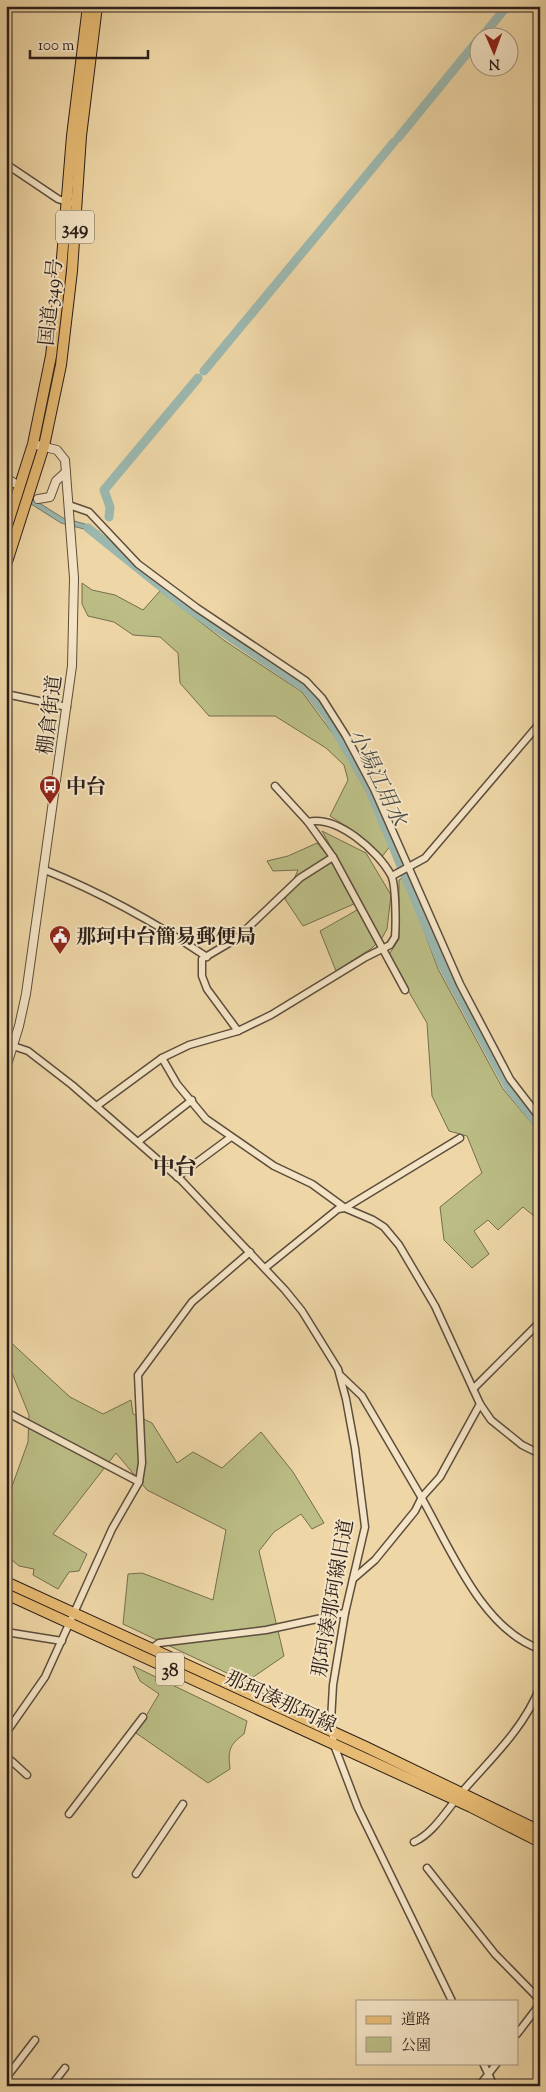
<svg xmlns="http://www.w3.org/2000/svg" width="546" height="2092" viewBox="0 0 546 2092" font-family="'Sorts Mill Goudy','Noto Serif JP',serif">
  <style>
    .green { fill: #bbbd85; stroke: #746e50 }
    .water { fill: #9bb7ae; stroke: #6f7a73 }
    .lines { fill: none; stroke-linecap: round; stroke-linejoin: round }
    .stream { stroke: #6f7a73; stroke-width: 2.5 }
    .canal { stroke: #9bb7ae; stroke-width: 9 }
    .minor-casing { stroke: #5c4d3d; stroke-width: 9 }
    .tertiary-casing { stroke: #5c4d3d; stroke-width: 10 }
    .primary-casing { stroke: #2c1f1a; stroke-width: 12 }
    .trunk-casing { stroke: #2c1f1a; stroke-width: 12 }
    .minor { stroke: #f4e4c5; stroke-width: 6 }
    .tertiary { stroke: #f4e4c5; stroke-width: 8 }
    .primary { stroke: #e7bb73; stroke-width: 10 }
    .trunk { stroke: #e7bb73; stroke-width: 10 }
    .labels { text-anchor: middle; stroke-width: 4; stroke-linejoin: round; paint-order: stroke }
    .shield { fill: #f4e4c5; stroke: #685a4d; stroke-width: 1 }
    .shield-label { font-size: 19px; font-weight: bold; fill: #2c1f1a }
    .street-label { font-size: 20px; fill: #2c1f1a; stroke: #f4e4c5 }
    .poi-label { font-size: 20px; font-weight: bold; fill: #2c1f1a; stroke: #f4e4c5; text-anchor: start }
    .water-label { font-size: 21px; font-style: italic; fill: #4d4d46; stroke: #f4e4c5 }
    .quarter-label { font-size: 22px; font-weight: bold; fill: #2c1f1a; stroke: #f4e4c5 }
  </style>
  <rect width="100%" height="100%" fill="#eed6a6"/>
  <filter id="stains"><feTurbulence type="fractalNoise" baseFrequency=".004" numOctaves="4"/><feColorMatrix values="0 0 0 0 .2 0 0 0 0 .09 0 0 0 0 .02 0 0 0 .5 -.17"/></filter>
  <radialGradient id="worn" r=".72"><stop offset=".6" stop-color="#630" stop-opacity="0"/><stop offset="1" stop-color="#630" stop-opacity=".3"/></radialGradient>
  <g class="green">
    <polygon points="82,583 92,590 115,595 143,610 160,591 225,641 302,692 336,738 365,789 391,845 381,858 361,836 330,816 348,780 344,765 326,748 275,716 209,716 180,683 178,653 160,637 133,635 114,622 88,616 82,604"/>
    <polygon points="322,831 366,853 391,895 387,929 382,938 372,948 336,971 320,931 364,906"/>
    <polygon points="317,843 335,864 354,904 303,926 285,899 298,870 273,871 267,861 288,856"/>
    <polygon points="404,877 438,969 503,1089 540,1133 540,1221 523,1207 498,1230 488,1220 474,1231 489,1254 472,1268 444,1240 440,1207 482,1173 467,1136 449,1131 432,1096 427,1023 388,956 399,939 399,880"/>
    <polygon points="6,1338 70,1397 103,1414 131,1400 133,1414 152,1423 177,1463 193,1452 222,1468 261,1432 293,1472 324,1523 312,1529 301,1514 274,1532 259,1551 284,1656 246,1682 123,1624 128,1574 142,1573 213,1600 226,1530 147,1490 116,1453 53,1534 87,1554 79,1571 69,1572 58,1589 33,1575 34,1569 19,1566 6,1555 6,1503 28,1442 29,1415 12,1373 6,1366"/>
    <path d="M133,1666l114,55 -3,13c-15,11 -16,16 -14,35l-22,14 -72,-50 23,-39 -19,-13z"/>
  </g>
  <polygon class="water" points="6,482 63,518 85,524 100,532 96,536 84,529 61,523 6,488"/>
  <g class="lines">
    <polyline class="stream" points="6,37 10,79 6,95"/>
    <g class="canal">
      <polyline points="481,38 507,6"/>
      <polyline points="398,138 478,40"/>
      <polyline points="204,371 394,142"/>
      <polyline points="109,517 110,507 104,490 198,378"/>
      <polyline points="88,528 185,606 306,689 327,716 368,786 442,965 509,1088 540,1127"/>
    </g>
    <g class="minor-casing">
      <g id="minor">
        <polyline points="6,164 58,199 70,203"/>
        <polyline points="69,505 89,512 138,564 197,608 306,681 322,698 346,736 374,789 460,984 510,1079 540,1118"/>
        <polyline points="6,694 67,707"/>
        <polyline points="275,786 308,822 333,857 405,990"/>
        <path d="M45,870c57,23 111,53 162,87"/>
        <polyline points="392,876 425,858 540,723"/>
        <polyline points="238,1031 207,989 202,976 202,959 236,939 300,878 333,857"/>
        <polyline points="13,1046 28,1051 72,1085 181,1180 285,1290 302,1311 338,1369 346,1399 355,1448 365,1527 345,1613 333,1685 331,1721 334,1745 358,1808 452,2001"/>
        <polyline points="162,1058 177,1084 206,1119 274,1166 312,1184 345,1208 373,1220 384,1227 399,1245 435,1306 480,1404 491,1420 522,1445 540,1454"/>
        <path d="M98,1105l64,-47 27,-13 49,-14 33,-16 95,-58 24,-12 5,-8c1,-12 1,-53 -4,-62 -13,-24 -54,-60 -83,-53"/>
        <polyline points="139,1141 192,1100"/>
        <polyline points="177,1177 231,1137"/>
        <polyline points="265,1268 338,1209 345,1208 460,1138"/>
        <path d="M341,1376l21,20c19,33 39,66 58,99 29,50 61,134 120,154"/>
        <polyline points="473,1389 540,1322"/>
        <polyline points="6,1412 139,1482"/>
        <polyline points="353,1579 375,1560 415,1511 422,1497 440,1477 480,1404"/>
        <polyline points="6,1632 62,1641"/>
        <polyline points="151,1649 159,1643 266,1630 345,1613"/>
        <polyline points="6,1733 45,1677 112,1529 139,1482 142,1463 138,1375 192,1302 250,1252"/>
        <polyline points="6,1756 27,1775"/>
        <polyline points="69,1814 143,1717"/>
        <path d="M414,1842c20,-9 34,-34 48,-50 29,-34 61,-62 78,-105"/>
        <polyline points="427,1868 495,1954 540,2000"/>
        <polyline points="136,1874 183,1804"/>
        <polyline points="517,2034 540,2004"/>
        <polyline points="483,2063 494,2086"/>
        <polyline points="6,2078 35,2040"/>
        <polyline points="51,2086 65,2068"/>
        <polyline points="479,2086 497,2063"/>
      </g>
    </g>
    <g class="tertiary-casing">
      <g id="tertiary">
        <polyline points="6,478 14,483"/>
        <polyline points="38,499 50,497 56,481 66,472"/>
        <polyline points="6,1068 19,1026 26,994 72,666 74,578 65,460 57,450 33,444"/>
      </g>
    </g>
    <g class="primary-casing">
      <g id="primary">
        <polyline points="6,1582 366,1747 540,1831"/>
        <polyline points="6,1594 471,1807 540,1842"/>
      </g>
    </g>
    <g class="trunk-casing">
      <g id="trunk">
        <polyline points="6,529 33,444 51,356 61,270 72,136 88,6"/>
        <polyline points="6,565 44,446 61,365 72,271 81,136 97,6"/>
      </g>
    </g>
    <use href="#minor" class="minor"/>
    <use href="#tertiary" class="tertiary"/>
    <use href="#primary" class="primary"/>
    <use href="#trunk" class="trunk"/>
  </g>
  <defs>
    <g id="bus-pin" transform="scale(1.125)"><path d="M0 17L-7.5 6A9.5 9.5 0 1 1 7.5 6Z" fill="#8f2418" stroke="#f4e4c5"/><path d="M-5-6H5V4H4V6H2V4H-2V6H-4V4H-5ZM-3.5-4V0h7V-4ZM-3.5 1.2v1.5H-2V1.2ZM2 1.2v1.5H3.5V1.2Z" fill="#fff"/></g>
    <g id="civic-pin" transform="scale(1.125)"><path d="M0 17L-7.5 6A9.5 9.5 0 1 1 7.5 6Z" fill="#8f2418" stroke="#f4e4c5"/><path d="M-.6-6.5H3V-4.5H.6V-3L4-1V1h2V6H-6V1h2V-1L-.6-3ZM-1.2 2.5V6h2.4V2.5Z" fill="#fff"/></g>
  </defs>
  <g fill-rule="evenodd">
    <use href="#bus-pin" x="50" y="786"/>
    <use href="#civic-pin" x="60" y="936"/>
  </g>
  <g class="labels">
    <g class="shield">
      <rect x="56" y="210.5" width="38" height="33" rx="4"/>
      <rect x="156" y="1652.5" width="28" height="33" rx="4"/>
    </g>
    <g class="shield-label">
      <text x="75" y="234">349</text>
      <text x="170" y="1676">38</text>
    </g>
    <g class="street-label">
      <text transform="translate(50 302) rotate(-84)" y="7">国道349号</text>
      <text transform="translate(49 715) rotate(-83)" y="7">棚倉街道</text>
      <text transform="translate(332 1598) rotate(-80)" y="7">那珂湊那珂線旧道</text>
      <text transform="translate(281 1701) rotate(25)" y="7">那珂湊那珂線</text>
    </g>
    <g class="poi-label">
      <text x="66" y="793">中台</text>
      <text x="76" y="943">那珂中台簡易郵便局</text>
    </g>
    <g class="water-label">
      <text transform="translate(378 777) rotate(64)" y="7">小場江用水</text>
    </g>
    <g class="quarter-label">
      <text x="175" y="1174">中台</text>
    </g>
  </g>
  <rect width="546" height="2092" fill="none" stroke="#eed6a6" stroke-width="25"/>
  <rect x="8" y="8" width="531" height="2077" fill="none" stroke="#2c1f1a" stroke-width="2.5"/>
  <rect x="12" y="12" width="521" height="2067" fill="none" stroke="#2c1f1a"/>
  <rect x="356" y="2000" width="162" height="65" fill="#f4e4c5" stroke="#a49581"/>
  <rect x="366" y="2016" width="25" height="8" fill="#e7bb73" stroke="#a49581"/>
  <text x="401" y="2024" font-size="15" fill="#2c1f1a">道路</text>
  <rect x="366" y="2037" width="25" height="15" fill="#bbbd85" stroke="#a49581"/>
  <text x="401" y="2050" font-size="15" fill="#2c1f1a">公園</text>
  <g transform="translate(494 52) rotate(178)"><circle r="24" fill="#f4e4c5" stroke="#a49581"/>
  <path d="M0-4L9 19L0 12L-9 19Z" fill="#8f2418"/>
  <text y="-8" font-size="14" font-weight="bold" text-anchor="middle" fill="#2c1f1a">N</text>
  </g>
  <path d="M30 50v8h118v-8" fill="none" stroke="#2c1f1a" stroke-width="2.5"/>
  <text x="38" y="50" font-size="15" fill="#2c1f1a" stroke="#f4e4c5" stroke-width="4" paint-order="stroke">100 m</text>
  <rect width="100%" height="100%" filter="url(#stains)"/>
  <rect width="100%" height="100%" fill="url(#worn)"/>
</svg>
